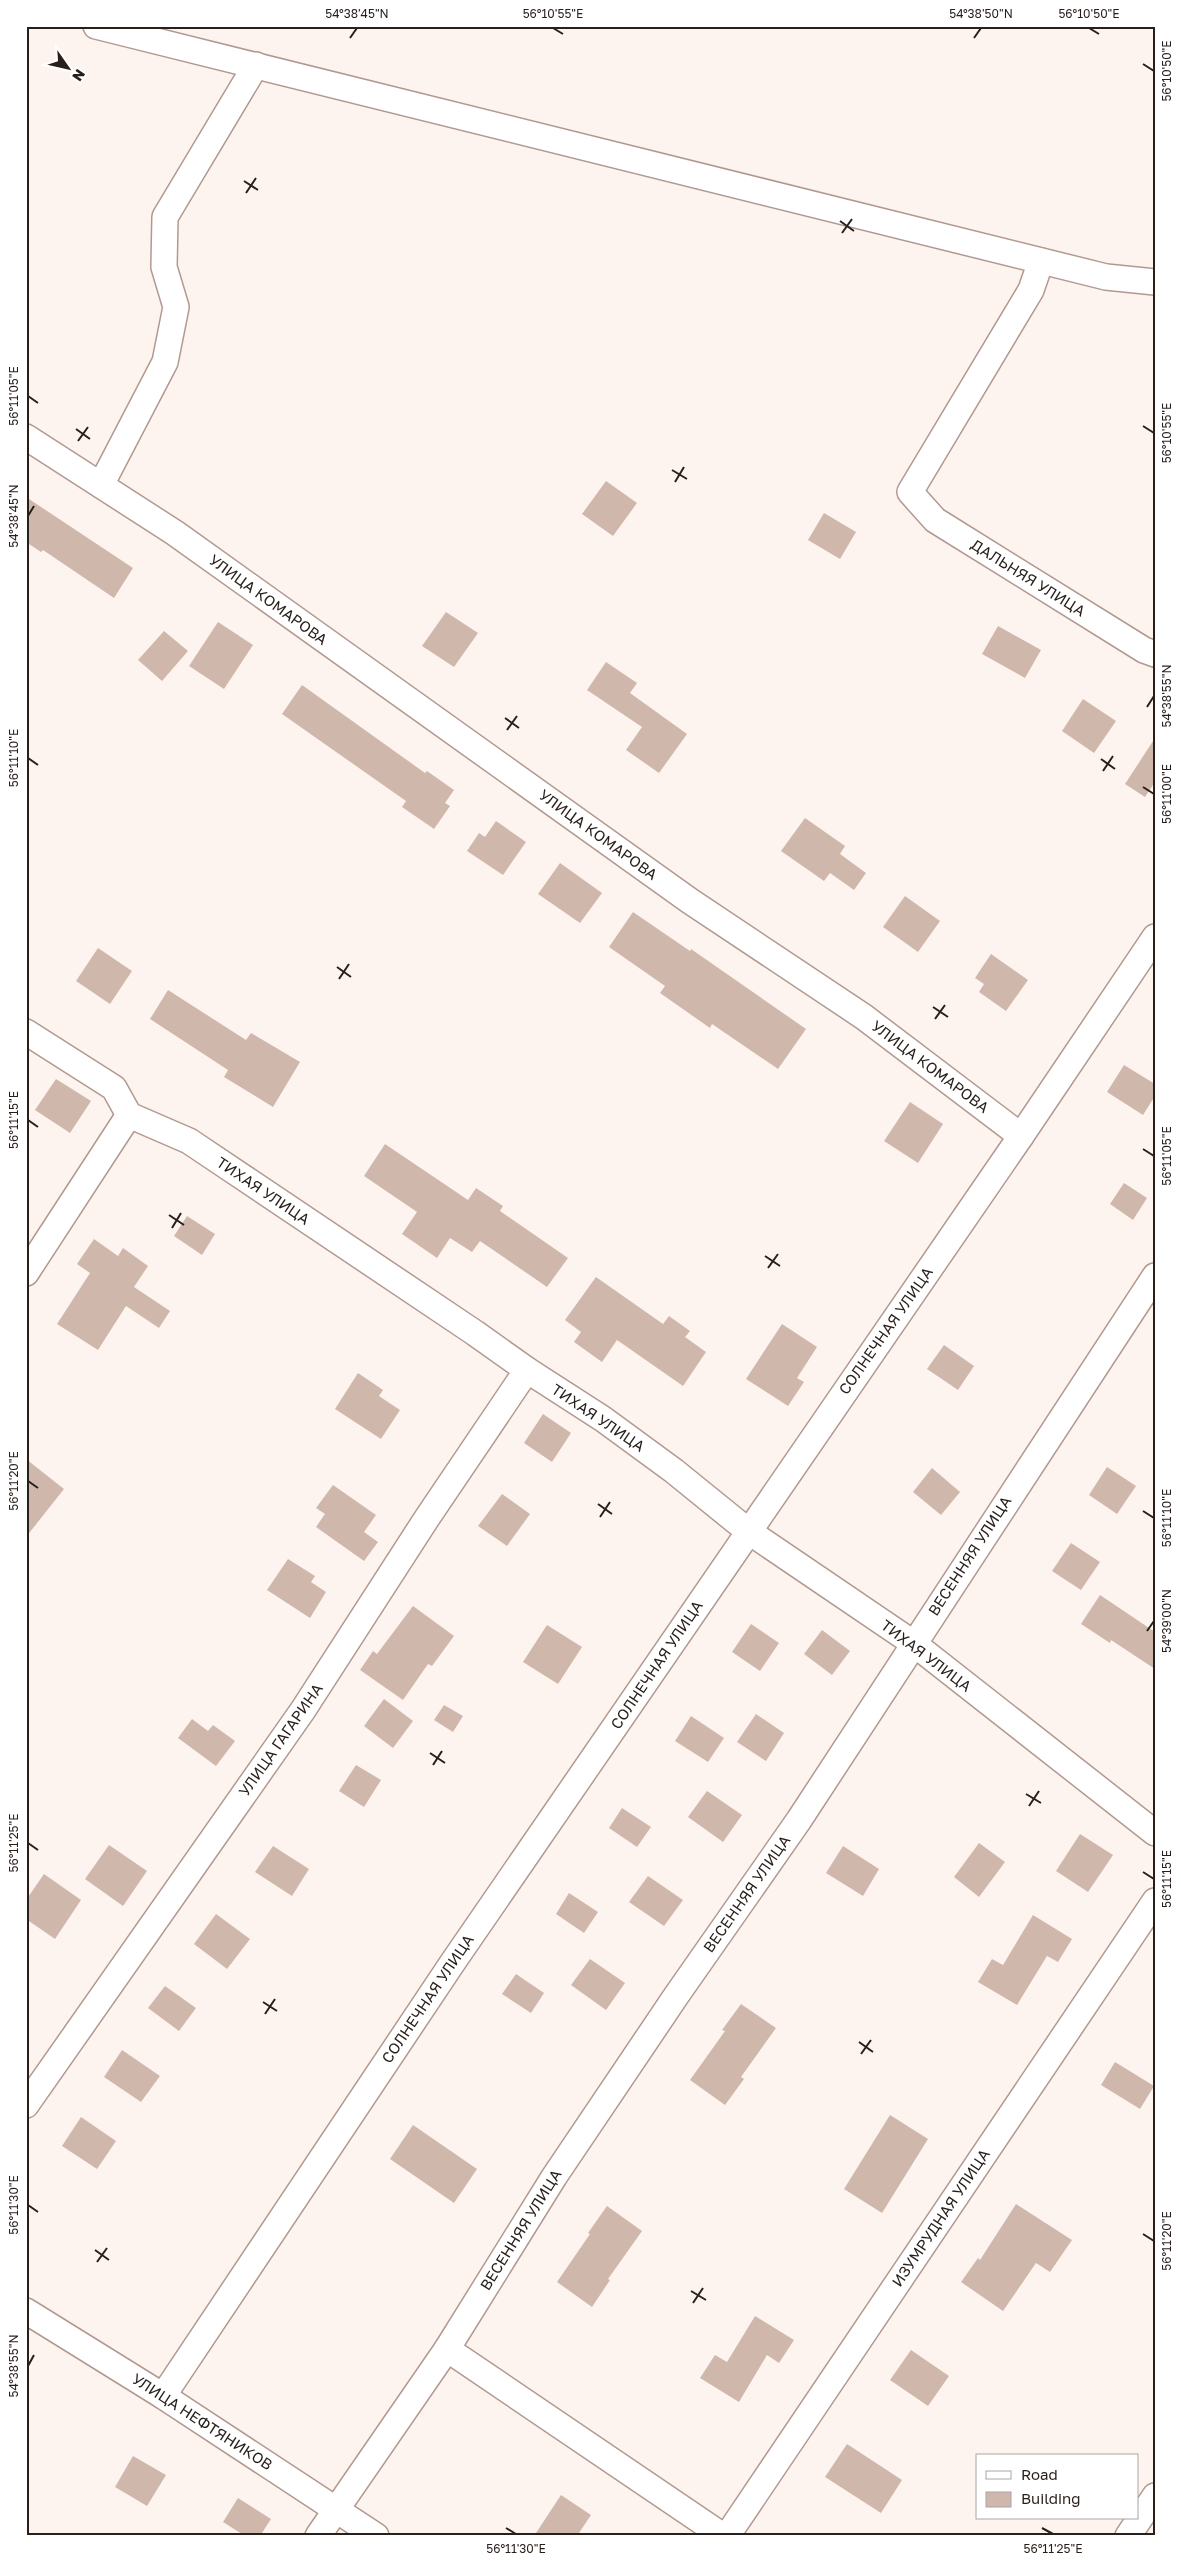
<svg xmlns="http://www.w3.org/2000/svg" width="1181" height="2562" viewBox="0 0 1181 2562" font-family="'Golos Text',sans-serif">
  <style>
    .building { fill: #d0b7ac }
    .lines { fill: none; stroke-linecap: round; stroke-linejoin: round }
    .minor-casing { stroke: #b29990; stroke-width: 28 }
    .minor { stroke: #fff; stroke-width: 25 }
    .ticks { fill: none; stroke: #281f1b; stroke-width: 2 }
    .labels { text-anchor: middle; stroke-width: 4; stroke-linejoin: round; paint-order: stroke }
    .street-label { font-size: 15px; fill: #281f1b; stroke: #fff }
    .neatline { fill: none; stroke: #281f1b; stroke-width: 2 }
    .ticks-label { font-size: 12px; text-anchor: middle; fill: #281f1b }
  </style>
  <rect width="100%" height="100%" fill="#fef4ef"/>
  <g class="building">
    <polygon points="606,481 637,503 613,536 582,514"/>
    <polygon points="26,497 133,568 114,598 43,550 41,552 26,542"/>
    <polygon points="824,513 856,532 840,559 808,540"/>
    <polygon points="446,612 478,633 454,667 422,646"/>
    <polygon points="218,622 253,645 224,689 189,666"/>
    <polygon points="998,626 1041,650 1025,678 982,654"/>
    <polygon points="164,631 188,651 162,681 138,660"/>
    <polygon points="606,662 637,683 630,693 687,734 659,773 626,750 642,727 587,690"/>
    <polygon points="302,685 425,773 427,771 454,790 445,803 450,806 434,829 402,807 406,801 282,714"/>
    <polygon points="1083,699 1116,721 1094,753 1062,731"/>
    <polygon points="1155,738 1155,782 1145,797 1125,784"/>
    <polygon points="805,818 845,846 840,854 866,873 854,890 830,873 824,881 781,851"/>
    <polygon points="496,821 526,842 503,875 467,851 479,833 485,837"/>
    <polygon points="560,863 602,893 580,923 538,894"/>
    <polygon points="905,896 940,921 918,952 883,927"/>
    <polygon points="633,912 690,951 691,949 806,1029 778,1069 712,1024 710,1028 660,993 665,986 609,947"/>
    <polygon points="98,948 132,971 110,1004 76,981"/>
    <polygon points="991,954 1028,980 1006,1011 979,992 984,984 975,978"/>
    <polygon points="168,990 246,1040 251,1033 300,1062 273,1107 224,1077 228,1070 150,1019"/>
    <polygon points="1124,1065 1155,1084 1155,1096 1143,1115 1107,1092"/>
    <polygon points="56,1079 91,1101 70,1133 35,1110"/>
    <polygon points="910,1102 943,1124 918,1163 884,1141"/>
    <polygon points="385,1144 468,1200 476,1188 503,1206 500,1211 568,1258 547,1287 480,1241 472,1252 450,1238 437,1258 402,1234 417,1212 364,1176"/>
    <polygon points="1124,1183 1147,1198 1133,1220 1110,1204"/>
    <polygon points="187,1216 215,1234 202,1255 174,1236"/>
    <polygon points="94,1239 118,1256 123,1248 148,1266 134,1287 170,1311 159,1328 126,1306 98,1350 57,1324 90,1273 77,1264"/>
    <polygon points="596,1277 663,1324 669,1316 690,1331 685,1337 706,1352 683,1386 617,1340 602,1362 574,1342 581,1332 565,1320"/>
    <polygon points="782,1324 817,1347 797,1378 804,1382 788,1406 746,1379"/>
    <polygon points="944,1345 974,1366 958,1390 927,1369"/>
    <polygon points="358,1373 383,1390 379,1396 400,1410 381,1439 335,1409"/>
    <polygon points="543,1414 571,1433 552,1462 524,1443"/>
    <polygon points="26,1459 64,1489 26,1537"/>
    <polygon points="1107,1467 1136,1486 1117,1514 1089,1495"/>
    <polygon points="932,1468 960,1492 941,1515 913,1492"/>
    <polygon points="333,1485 376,1515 364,1532 378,1542 364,1561 316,1527 325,1514 316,1508"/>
    <polygon points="502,1494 530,1514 507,1546 478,1526"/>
    <polygon points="1071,1543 1100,1562 1081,1590 1052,1571"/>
    <polygon points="288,1559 315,1576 311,1582 326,1592 310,1618 267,1590"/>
    <polygon points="1100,1595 1155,1632 1155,1669 1111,1640 1110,1643 1081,1624"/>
    <polygon points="413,1606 454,1636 432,1666 428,1664 403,1700 360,1670 373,1651 377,1654"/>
    <polygon points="751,1624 779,1643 760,1671 732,1652"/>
    <polygon points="547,1625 582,1647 558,1684 523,1662"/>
    <polygon points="822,1630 850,1651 832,1675 804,1654"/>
    <polygon points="384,1699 413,1721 393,1748 364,1726"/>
    <polygon points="444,1705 463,1716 453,1732 434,1720"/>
    <polygon points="756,1714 784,1733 766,1761 737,1742"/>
    <polygon points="691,1716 724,1738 708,1762 675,1741"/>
    <polygon points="192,1719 208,1731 213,1725 235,1741 216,1766 178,1738"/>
    <polygon points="356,1765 381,1780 364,1807 339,1791"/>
    <polygon points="707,1791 742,1815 723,1842 688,1817"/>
    <polygon points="622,1808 651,1827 637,1847 609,1828"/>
    <polygon points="1080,1834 1113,1855 1088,1892 1056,1871"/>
    <polygon points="979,1843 1005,1862 979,1897 954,1877"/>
    <polygon points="109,1845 147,1871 123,1906 85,1879"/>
    <polygon points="273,1846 309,1869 292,1896 255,1872"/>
    <polygon points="843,1846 879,1869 863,1896 826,1873"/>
    <polygon points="44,1874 81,1900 55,1939 26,1919 26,1900"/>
    <polygon points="648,1876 683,1900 664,1926 629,1902"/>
    <polygon points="569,1893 598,1912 584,1933 556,1914"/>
    <polygon points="216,1914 250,1939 227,1969 194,1944"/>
    <polygon points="1033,1915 1072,1939 1058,1962 1047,1956 1017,2005 978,1982 992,1959 1003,1965"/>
    <polygon points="590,1959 625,1983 606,2010 571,1985"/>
    <polygon points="516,1974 544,1993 531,2013 502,1994"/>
    <polygon points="165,1986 196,2008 179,2031 148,2008"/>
    <polygon points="741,2004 776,2028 741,2077 744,2079 725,2105 690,2080 725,2031 722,2030"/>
    <polygon points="122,2050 160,2076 141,2102 104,2077"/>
    <polygon points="1115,2062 1154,2086 1140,2109 1101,2085"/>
    <polygon points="890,2115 928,2139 882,2213 844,2189"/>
    <polygon points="81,2117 116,2141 97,2169 62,2146"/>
    <polygon points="413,2125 477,2169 454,2203 390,2159"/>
    <polygon points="1016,2204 1072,2240 1050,2272 1036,2263 1003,2311 961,2282 978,2258 980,2260"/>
    <polygon points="607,2206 642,2231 608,2279 610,2280 592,2307 557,2282 590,2234 588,2233"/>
    <polygon points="755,2316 794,2340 779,2363 767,2355 739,2402 700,2378 715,2355 727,2362"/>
    <polygon points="911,2350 949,2376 928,2406 890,2380"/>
    <polygon points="847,2444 902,2480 881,2513 825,2477"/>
    <polygon points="133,2456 166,2475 147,2506 115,2487"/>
    <polygon points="561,2495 591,2515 577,2536 534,2536"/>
    <polygon points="238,2498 271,2519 260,2536 245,2536 223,2522"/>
  </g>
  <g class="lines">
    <g class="minor-casing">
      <g id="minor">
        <polyline points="96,26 1106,277 1155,282"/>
        <polyline points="1041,261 1031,290 910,492 935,520 1144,650 1155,654"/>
        <polyline points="26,437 175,533 690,901 864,1017 1021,1136"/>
        <polyline points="101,485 165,362 176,307 164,267 165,217 256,65"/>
        <polyline points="26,1032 114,1088 129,1115 189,1141 475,1333 527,1370 603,1419 674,1471 748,1531 913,1643 1155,1833"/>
        <polyline points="26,1273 129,1115"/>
        <polyline points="26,2105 303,1710 427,1518 527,1370"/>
        <polyline points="26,2311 163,2396 376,2536"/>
        <polyline points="447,2349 723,2536"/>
        <polyline points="163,2396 453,1962 1021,1136 1155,937"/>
        <polyline points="318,2536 447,2349 554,2177 676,1996 799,1820 1155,1276"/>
        <polyline points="727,2536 1155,1901"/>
        <polyline points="1128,2536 1155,2496"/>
      </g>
    </g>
    <use href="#minor" class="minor"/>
  </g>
  <path class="ticks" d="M553,28l10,6M1089,28l10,6M350,38l7,-10M974,38l7,-10M1143,64l11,7M244,181l14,9M246,193l10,-15M840,221l14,10M842,233l10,-14M28,396l10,7M1143,426l11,7M76,429l14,10M78,441l10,-14M672,470l15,9M675,482l9,-15M28,516l6,-10M1147,707l7,-11M505,718l14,10M507,730l10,-14M28,758l10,7M1101,759l14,10M1103,771l10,-15M1143,787l11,7M337,967l14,10M339,979l10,-15M933,1007l15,10M935,1019l10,-14M28,1120l10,7M1143,1149l11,7M169,1215l15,10M172,1228l9,-15M765,1256l15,10M768,1268l10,-14M28,1481l10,7M598,1504l14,10M1143,1511l11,7M600,1517l10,-15M1147,1631l7,-10M430,1753l15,10M433,1765l9,-14M1026,1794l15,9M1029,1806l10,-15M28,1843l10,7M1143,1872l11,7M263,2002l14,9M265,2014l10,-15M859,2042l14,10M861,2054l10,-14M28,2205l10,7M1143,2234l11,7M95,2250l14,10M97,2262l10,-14M691,2291l15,9M693,2303l10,-15M28,2366l6,-11M506,2528l10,6M1042,2528l11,6"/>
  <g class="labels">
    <g class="street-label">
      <text transform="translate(1028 578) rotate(32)" y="5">ДАЛЬНЯЯ УЛИЦА</text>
      <text transform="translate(268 600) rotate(36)" y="5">УЛИЦА КОМАРОВА</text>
      <text transform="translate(598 835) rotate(36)" y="5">УЛИЦА КОМАРОВА</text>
      <text transform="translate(930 1067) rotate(37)" y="5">УЛИЦА КОМАРОВА</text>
      <text transform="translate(263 1191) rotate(34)" y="5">ТИХАЯ УЛИЦА</text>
      <text transform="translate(886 1331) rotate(-55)" y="5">СОЛНЕЧНАЯ УЛИЦА</text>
      <text transform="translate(598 1418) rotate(34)" y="5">ТИХАЯ УЛИЦА</text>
      <text transform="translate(970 1556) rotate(-57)" y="5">ВЕСЕННЯЯ УЛИЦА</text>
      <text transform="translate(926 1656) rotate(37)" y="5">ТИХАЯ УЛИЦА</text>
      <text transform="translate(657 1665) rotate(-56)" y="5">СОЛНЕЧНАЯ УЛИЦА</text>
      <text transform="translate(281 1740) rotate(-55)" y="5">УЛИЦА ГАГАРИНА</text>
      <text transform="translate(747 1894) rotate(-55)" y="5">ВЕСЕННЯЯ УЛИЦА</text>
      <text transform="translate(428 1999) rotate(-56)" y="5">СОЛНЕЧНАЯ УЛИЦА</text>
      <text transform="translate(941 2218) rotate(-56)" y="5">ИЗУМРУДНАЯ УЛИЦА</text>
      <text transform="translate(521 2230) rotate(-58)" y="5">ВЕСЕННЯЯ УЛИЦА</text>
      <text transform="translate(202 2422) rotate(33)" y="5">УЛИЦА НЕФТЯНИКОВ</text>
    </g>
  </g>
  <rect width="1181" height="2562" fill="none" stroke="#ffffff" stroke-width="55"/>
  <rect x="976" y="2454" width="162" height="65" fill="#ffffff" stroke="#a9a5a4"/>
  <rect x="986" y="2471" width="25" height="8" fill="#ffffff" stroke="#a9a5a4"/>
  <text x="1021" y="2480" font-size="15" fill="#281f1b">Road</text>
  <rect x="986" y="2492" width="25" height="15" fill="#d0b7ac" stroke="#a9a5a4"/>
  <text x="1021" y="2504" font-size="15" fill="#281f1b">Building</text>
  <g transform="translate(68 68) rotate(124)" stroke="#ffffff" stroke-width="4" paint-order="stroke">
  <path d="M0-4L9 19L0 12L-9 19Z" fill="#281f1b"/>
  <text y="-8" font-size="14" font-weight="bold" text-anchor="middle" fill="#281f1b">N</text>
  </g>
  <rect x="28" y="28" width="1126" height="2506" class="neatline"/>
  <g class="ticks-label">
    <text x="357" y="18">54°38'45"N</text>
    <text x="553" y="18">56°10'55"E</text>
    <text x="981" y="18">54°38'50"N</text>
    <text x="1089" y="18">56°10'50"E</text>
    <text transform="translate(1167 71) rotate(-90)" y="4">56°10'50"E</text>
    <text transform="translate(14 396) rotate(-90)" y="4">56°11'05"E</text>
    <text transform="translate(1167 433) rotate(-90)" y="4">56°10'55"E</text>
    <text transform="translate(14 516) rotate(-90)" y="4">54°38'45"N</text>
    <text transform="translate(1167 696) rotate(-90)" y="4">54°38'55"N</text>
    <text transform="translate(14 758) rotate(-90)" y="4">56°11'10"E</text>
    <text transform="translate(1167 794) rotate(-90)" y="4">56°11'00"E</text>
    <text transform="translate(14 1120) rotate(-90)" y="4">56°11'15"E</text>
    <text transform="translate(1167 1156) rotate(-90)" y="4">56°11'05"E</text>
    <text transform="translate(14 1481) rotate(-90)" y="4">56°11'20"E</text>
    <text transform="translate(1167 1518) rotate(-90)" y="4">56°11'10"E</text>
    <text transform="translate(1167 1621) rotate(-90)" y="4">54°39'00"N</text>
    <text transform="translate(14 1843) rotate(-90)" y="4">56°11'25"E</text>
    <text transform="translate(1167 1879) rotate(-90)" y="4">56°11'15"E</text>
    <text transform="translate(14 2205) rotate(-90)" y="4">56°11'30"E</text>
    <text transform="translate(1167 2241) rotate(-90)" y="4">56°11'20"E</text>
    <text transform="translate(14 2366) rotate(-90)" y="4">54°38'55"N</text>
    <text x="516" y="2553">56°11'30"E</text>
    <text x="1053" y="2553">56°11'25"E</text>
  </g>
</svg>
